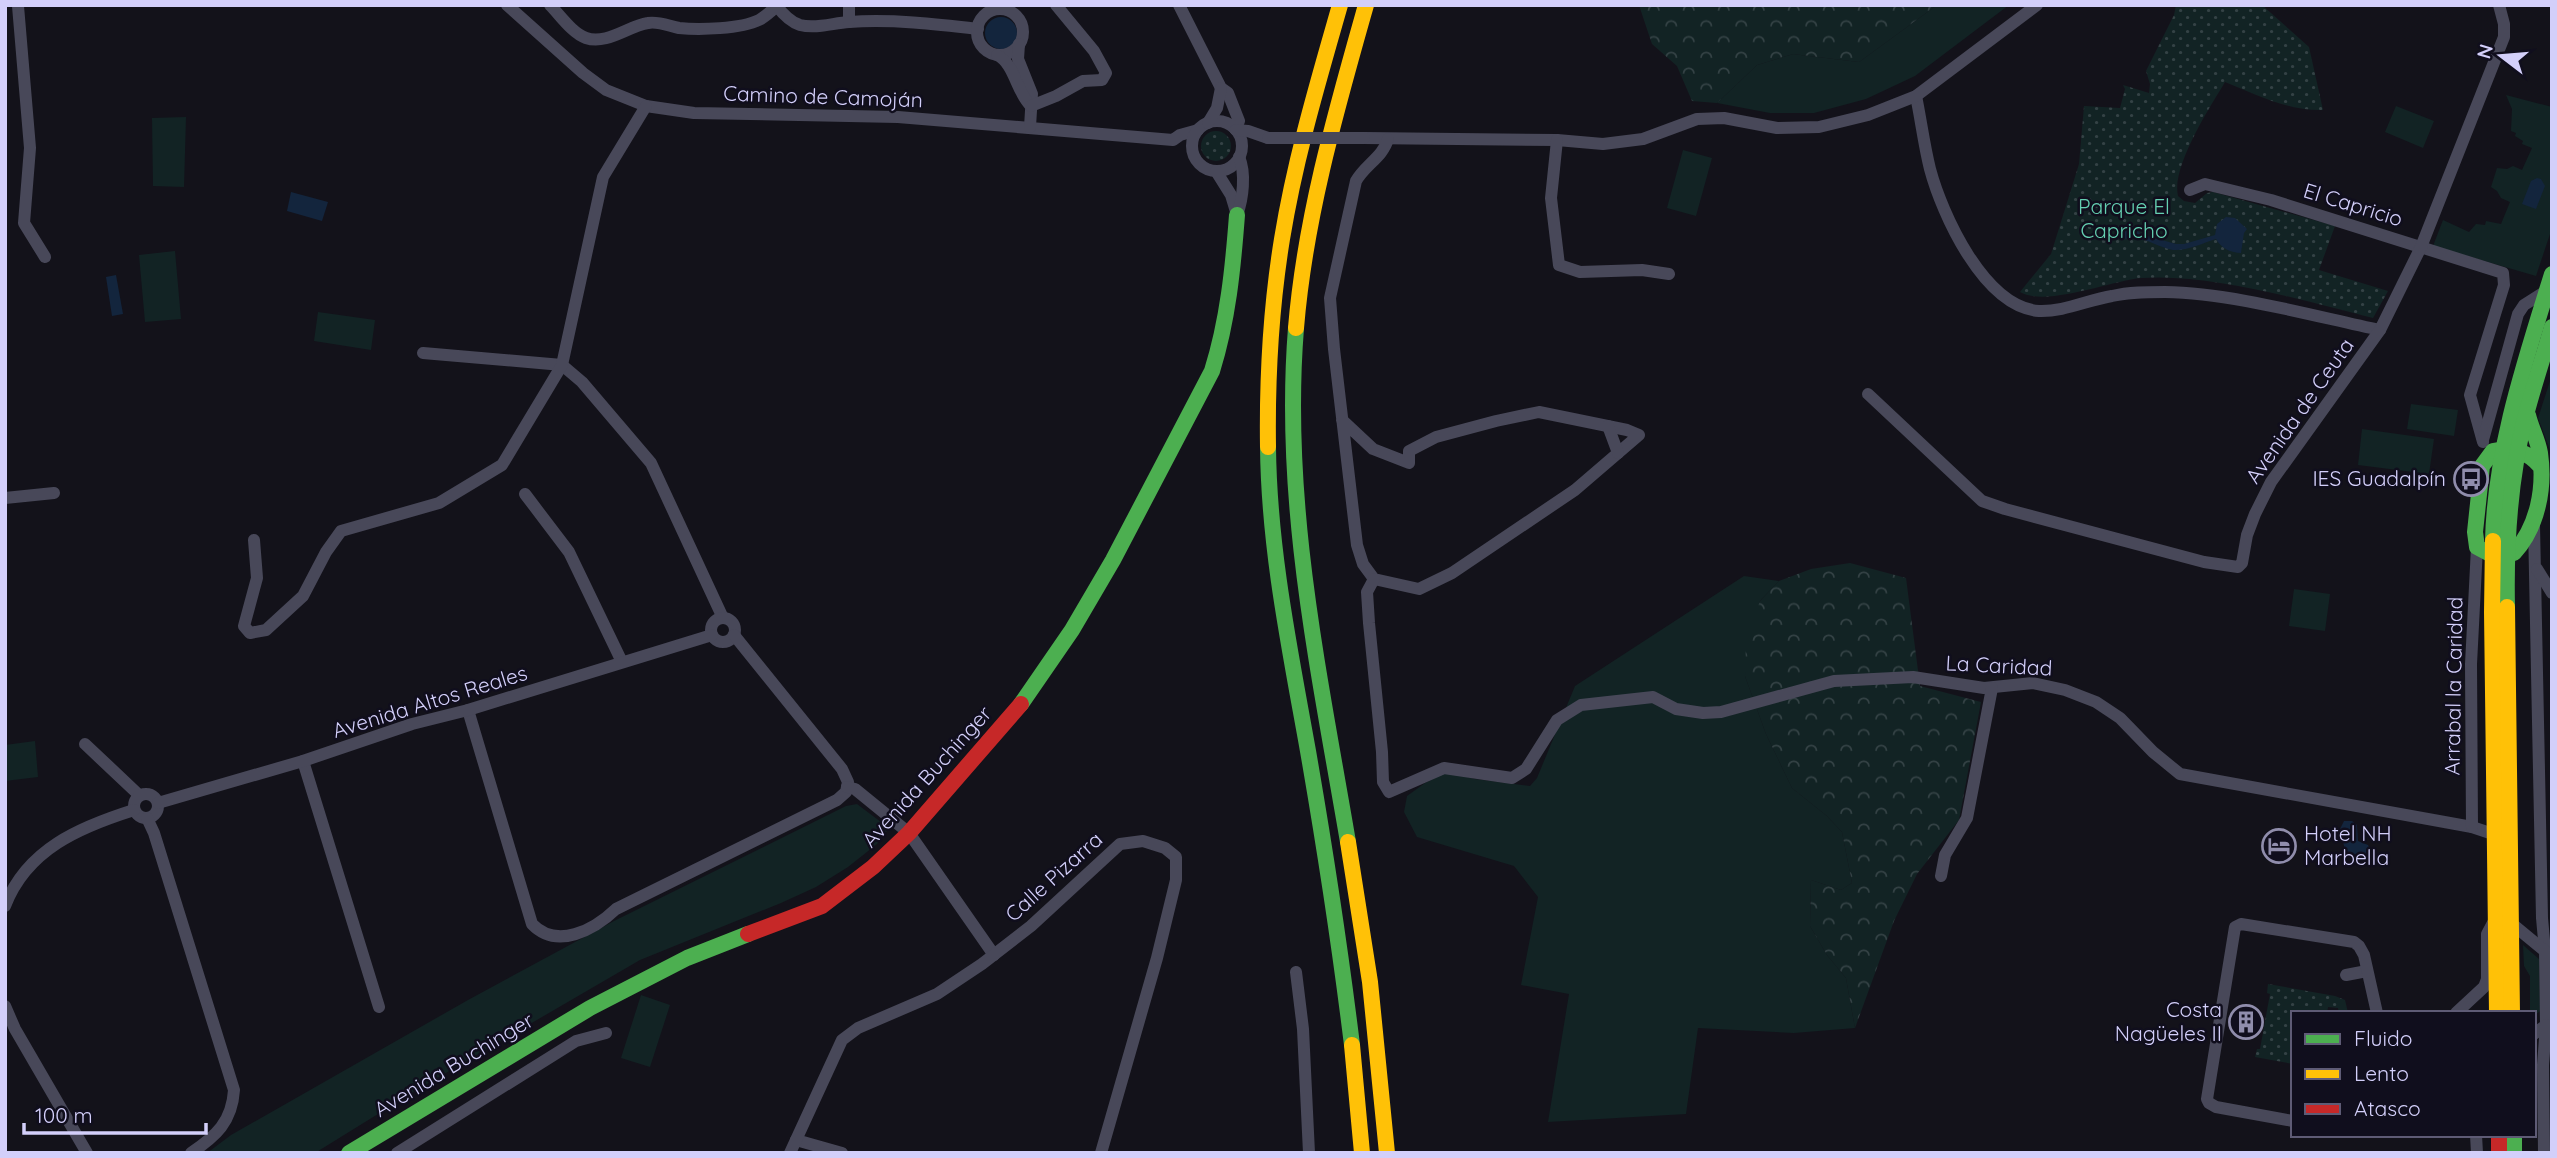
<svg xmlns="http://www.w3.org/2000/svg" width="2557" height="1158" viewBox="0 0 2557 1158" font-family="Quicksand,sans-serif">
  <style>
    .green { fill: #122324 }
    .forest { fill: url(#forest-crowns) }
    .park { fill: url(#park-dots) }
    .water { fill: #13253d }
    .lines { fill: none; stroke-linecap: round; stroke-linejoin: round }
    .street { stroke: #484859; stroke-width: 12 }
    .fast { stroke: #4caf50; stroke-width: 16 }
    .slow { stroke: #ffc107; stroke-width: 16 }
    .jam { stroke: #c62828; stroke-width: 16 }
    .street-bridge { stroke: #484859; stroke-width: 12 }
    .labels { text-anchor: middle; stroke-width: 5; stroke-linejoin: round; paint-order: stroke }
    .street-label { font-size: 21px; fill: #d3cffa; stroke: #100e1d }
    .park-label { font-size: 21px; fill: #65d0b2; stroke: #100e1d }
    .poi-label { font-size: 21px; fill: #d3cffa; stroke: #100e1d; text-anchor: end }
  </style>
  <defs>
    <pattern id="forest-crowns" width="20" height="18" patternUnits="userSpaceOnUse" patternTransform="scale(1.75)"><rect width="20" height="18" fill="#122324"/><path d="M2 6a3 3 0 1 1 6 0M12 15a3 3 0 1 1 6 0" fill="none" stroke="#344245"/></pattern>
    <pattern id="park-dots" width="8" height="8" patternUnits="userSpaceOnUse" patternTransform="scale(1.75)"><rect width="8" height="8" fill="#122324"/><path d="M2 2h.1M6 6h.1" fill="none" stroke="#344245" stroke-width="1.8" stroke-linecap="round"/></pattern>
  </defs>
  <rect width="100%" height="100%" fill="#13121a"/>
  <g class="green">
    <polygon points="1937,5 2009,5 1915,76 1866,99 1814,113 1770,113 1717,103 1757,65 1793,54 1859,62"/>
    <polygon points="2506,95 2552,107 2552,228 2536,276 2433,246 2443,220 2469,232 2476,224 2485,225 2486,221 2501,224 2510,202 2501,198 2497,191 2491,187 2497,168 2507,169 2513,166 2522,170 2532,148 2522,144 2523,141 2515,136 2516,133 2511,131 2512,109"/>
    <polygon points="2396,106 2434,121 2423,148 2385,132"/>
    <polygon points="186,117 184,187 153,186 152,118"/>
    <polygon points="1683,150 1712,158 1696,216 1667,208"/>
    <polygon points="175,251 181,319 145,322 139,255"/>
    <polygon points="318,312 375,320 371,350 314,341"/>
    <polygon points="2552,375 2552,455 2538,418"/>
    <polygon points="2411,404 2458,410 2454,436 2407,429"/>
    <polygon points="2362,429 2434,439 2429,474 2358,465"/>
    <polygon points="1744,576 1779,581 1760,601 1745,676 1766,734 1792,788 1827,816 1842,832 1852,883 1841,890 1811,880 1810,926 1827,955 1846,978 1855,1028 1794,1033 1698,1028 1686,1114 1548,1122 1569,994 1521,985 1538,897 1514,866 1417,837 1404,812 1407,796 1425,783 1447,772 1475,779 1530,786 1537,778 1575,686"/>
    <polygon points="2294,589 2330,594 2325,631 2289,626"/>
    <polygon points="35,741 38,777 5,781 5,745"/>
    <polygon points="857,804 881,822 887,831 877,844 848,867 816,887 781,903 640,960 420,1088 315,1153 207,1153 231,1135 468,1000 614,921 846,806"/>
    <polygon points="2523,945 2539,959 2540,1011 2534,1016 2534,1013 2530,1013 2530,976 2524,966"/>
    <polygon points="641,995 670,1005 650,1067 621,1058"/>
  </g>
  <g class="forest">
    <polygon points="1639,5 1937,5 1859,62 1793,54 1757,65 1717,103 1692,101 1677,66 1652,44"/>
    <polygon points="1850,563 1906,578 1920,686 1981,702 1959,820 1917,874 1894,921 1855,1028 1846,978 1827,955 1810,926 1811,880 1841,890 1852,883 1842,832 1827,816 1792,788 1766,734 1745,676 1746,639 1760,601 1779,581 1811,569"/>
  </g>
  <g class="park">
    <path d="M2176,5h86l47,42 14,63c-35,1 -66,-15 -98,-28 -15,25 -54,85 -47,114l6,5 11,2 12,-10 6,-1 122,34 -16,44 69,21 -15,27c-68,-17 -162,-45 -232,-40 -31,3 -94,29 -121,14l31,-38 28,-90 5,-58 36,2 5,-19 -2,-4 26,8 1,-9 -4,-13 28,-56z"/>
    <circle cx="1216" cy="146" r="15"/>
    <polygon points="2268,984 2335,996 2345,1000 2348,1013 2339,1013 2338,1008 2328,1007 2327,1013 2293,1013 2293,1064 2255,1057 2257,1049 2260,1049 2270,994 2267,993"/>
  </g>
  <g class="water">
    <circle cx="1001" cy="33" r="16"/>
    <polygon points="2537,178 2541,179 2545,186 2536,209 2522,204 2531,181"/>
    <polygon points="291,192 328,202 322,221 287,211"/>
    <path d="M2226,217l9,1 12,11 -3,4 -3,20c-10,0 -20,-5 -25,-14 -13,4 -29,12 -43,11 -17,-3 -29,-15 -47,-11l-6,-3 2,-8 6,-5 13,11 35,10h8l31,-9 2,-11z"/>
    <polygon points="116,275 123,314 112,316 106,277"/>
    <polygon points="2344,821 2352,821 2357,825 2358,841 2368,845 2371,851 2366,861 2356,862 2346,854 2340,829"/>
  </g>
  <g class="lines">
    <g class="street">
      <polyline points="507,5 583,73 606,90 646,106 694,113 898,117 1173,140 1180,135 1198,130"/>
      <path d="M550,5c10,10 22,28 36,33 21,7 42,-12 62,-15 10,-2 21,3 31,5 20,2 62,1 80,-8 6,-3 12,-9 17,-13"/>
      <path d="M776,5c6,8 14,17 24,20 16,4 33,-2 49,-3 42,-3 87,2 129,7"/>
      <polyline points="1179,5 1221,88 1228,93 1239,121 1235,129"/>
      <polyline points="18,6 30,148 24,223 45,257"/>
      <circle cx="1000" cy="32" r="23"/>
      <polyline points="849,22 849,5"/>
      <polyline points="1019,44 1018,59 1032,94 1030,127"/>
      <path d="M997,55c18,9 19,37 34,51"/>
      <path d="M1916,96c5,24 8,49 14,73 12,45 54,138 109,142 24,1 49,-11 73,-15 17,-4 35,-4 53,-4 67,1 148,24 215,38"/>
      <polyline points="1031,106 1056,96 1083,81 1102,80 1106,73 1094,51 1056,5"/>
      <circle cx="1217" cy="146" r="25"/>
      <polyline points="1208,123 1217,108 1221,88"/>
      <polyline points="1236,130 1248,131 1268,138"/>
      <polyline points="1364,138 1557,140 1603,144 1643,139 1697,119 1724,118 1777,128 1819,127 1868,115 1916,96 2037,5"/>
      <polyline points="1557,140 1551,198 1559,265 1580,272 1642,270 1669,274"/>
      <polyline points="1216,171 1231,195 1237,215"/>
      <polyline points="2190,190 2205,184 2271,200 2503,273 2504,285 2470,395 2483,442"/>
      <path d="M1237,215c6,-16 9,-42 2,-58"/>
      <polyline points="423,353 562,365 582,382 651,463 723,618"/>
      <polyline points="1868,394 1982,501 2005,509 2204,562 2238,567 2242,563 2247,535 2255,514 2271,482 2380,330 2421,247 2504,37 2504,24 2499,5"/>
      <path d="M1342,420l31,29 36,14v-12l27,-14 60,-16 43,-9 88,18 12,5 -64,55 -123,83 -33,16 -45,-10 -11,-15 -6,-19 -23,-196 -4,-51 26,-117c9,-16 27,-24 32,-42"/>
      <polyline points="1608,426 1618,453"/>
      <polyline points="2483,440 2518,314 2524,305 2546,291"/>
      <polyline points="525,494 569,552 622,662"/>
      <polyline points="5,498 54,493"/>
      <polyline points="2534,525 2542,918 2545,951"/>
      <polyline points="254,540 257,578 244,626 250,633 266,630 303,596 326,552 341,531 439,503 502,465 562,365 603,177 646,106"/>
      <polyline points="2537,569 2552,593"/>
      <polyline points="1374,579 1367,592 1369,623 1382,752 1383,782 1389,792 1444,768 1512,778 1526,769 1557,720 1581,705 1653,697 1676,709 1703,713 1721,712 1834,681 1913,677 1984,688 2033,683 2065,690 2096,702 2120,718 2153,752 2180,774 2472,827 2493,834"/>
      <circle cx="723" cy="630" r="12"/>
      <path d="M468,710l64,214c25,26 62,6 84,-15l221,-109 9,-8 2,-10 -6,-13 -108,-134"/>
      <polyline points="85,744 139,795"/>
      <polyline points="303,761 379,1007"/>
      <polyline points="847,787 855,789 909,833 994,955"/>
      <circle cx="146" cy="806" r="12"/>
      <polyline points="158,803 303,761 412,724 468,710 712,635"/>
      <path d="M147,818l7,15 80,257c-2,32 -18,46 -43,63"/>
      <polyline points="2472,827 2471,664 2477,547"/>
      <polyline points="1941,876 1945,855 1967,818 1992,688"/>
      <path d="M5,906c22,-57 75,-79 129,-96"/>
      <polyline points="2511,923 2545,951 2546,1025 2534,1034"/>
      <polyline points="1296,972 1303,1029 1309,1153"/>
      <polyline points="2346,975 2367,971"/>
      <polyline points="5,1006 15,1029 87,1153"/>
      <polyline points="2456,1013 2484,987 2487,979 2487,934 2495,919"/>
      <polyline points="2293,1121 2216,1107 2209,1103 2207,1099 2235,927 2241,924 2354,942 2359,946 2364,955 2377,1013"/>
      <polyline points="2476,1135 2477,1153"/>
      <polyline points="796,1140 842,1153"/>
      <polyline points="397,1153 576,1041 606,1033"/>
      <polyline points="790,1153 842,1040 858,1028 937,994 982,964 1031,926 1120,844 1143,841 1165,848 1176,857 1176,880 1157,958 1101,1153"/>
      <polyline points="2544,1153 2543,1065 2546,1025"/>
    </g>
    <g class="fast">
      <path d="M1296,328c-14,175 23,343 52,514"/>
      <path d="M2528,415c3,13 10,25 12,38 5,35 -2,73 -26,100l-22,2 -15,-8 -2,-15 7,-66 11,-15c19,-4 34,0 47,15"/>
      <path d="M1268,447c1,103 22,203 40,304 17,98 32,196 44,294"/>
      <path d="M2493,541c2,-91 32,-180 59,-267"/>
      <path d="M2507,607c-1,-48 1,-97 9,-145 7,-46 23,-90 36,-135"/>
      <path d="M1021,704l51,-74 41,-70 99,-189c16,-51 21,-103 25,-156"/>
      <polyline points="2514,1135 2514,1153"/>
      <polyline points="349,1153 590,1008 687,958 748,934"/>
    </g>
    <g class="slow">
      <path d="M1296,328c9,-110 40,-217 70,-323"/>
      <path d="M1268,447c-1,-70 3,-140 14,-208 13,-80 36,-157 58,-234"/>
      <polyline points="2493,541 2492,612 2497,1013"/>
      <polyline points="2507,607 2512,1013"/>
      <polyline points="1348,842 1370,982 1387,1153"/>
      <polyline points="1352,1045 1362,1153"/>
    </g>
    <g class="jam">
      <polyline points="748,934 822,906 873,867 909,833 1021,704"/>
      <polyline points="2499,1135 2499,1153"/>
    </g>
    <polyline class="street-bridge" points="1268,138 1364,138"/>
  </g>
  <defs>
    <g id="bus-ring" transform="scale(1.75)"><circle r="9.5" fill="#100e1d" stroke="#908dac" stroke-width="1.5"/><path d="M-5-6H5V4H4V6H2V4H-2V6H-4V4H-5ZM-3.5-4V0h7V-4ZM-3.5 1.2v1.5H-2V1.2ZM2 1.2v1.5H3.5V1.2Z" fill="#908dac"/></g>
    <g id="hotel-ring" transform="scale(1.75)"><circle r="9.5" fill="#100e1d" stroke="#908dac" stroke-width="1.5"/><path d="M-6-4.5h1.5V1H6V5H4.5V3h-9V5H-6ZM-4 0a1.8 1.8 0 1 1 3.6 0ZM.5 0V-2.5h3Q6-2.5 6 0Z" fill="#908dac"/></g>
    <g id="building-ring" transform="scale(1.75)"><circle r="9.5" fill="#100e1d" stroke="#908dac" stroke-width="1.5"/><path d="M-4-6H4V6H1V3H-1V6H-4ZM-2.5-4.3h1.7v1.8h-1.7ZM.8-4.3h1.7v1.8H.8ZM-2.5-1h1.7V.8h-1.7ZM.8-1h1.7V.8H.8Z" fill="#908dac"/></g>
  </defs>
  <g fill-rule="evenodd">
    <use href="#bus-ring" x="2471" y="479"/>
    <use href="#hotel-ring" x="2279" y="846"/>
    <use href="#building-ring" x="2246" y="1022"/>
  </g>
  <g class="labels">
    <g class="street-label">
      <text transform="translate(823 97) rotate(2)" y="7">Camino de Camoján</text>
      <text transform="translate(2353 205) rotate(17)" y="7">El Capricio</text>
      <text transform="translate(2300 411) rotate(-55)" y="7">Avenida de Ceuta</text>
      <text transform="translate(1999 666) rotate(3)" y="7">La Caridad</text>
      <text transform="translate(2454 686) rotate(-89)" y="7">Arrabal la Caridad</text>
      <text transform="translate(430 702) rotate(-17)" y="7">Avenida Altos Reales</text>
      <text transform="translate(927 777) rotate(-48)" y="7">Avenida Buchinger</text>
      <text transform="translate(1054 877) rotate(-42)" y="7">Calle Pizarra</text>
      <text transform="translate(454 1065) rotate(-31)" y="7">Avenida Buchinger</text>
    </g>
    <g class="park-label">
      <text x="2124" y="214">Parque El<tspan x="2124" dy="24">Capricho</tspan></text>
    </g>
    <g class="poi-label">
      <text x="2446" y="486">IES Guadalpín</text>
      <text x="2304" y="841" text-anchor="start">Hotel NH<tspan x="2304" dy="24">Marbella</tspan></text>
      <text x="2222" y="1017">Costa<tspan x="2222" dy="24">Nagüeles II</tspan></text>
    </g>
  </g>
  <rect width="2557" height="1158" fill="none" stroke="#d3cffa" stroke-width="14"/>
  <rect x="2291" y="1011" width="245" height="126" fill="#100e1d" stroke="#5e5b75" stroke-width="2"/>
  <rect x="2305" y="1034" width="35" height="10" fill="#4caf50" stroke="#5e5b75" stroke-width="2"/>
  <text x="2354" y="1046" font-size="21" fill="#d3cffa">Fluido</text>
  <rect x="2305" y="1069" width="35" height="10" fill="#ffc107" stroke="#5e5b75" stroke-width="2"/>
  <text x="2354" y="1081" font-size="21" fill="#d3cffa">Lento</text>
  <rect x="2305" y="1104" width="35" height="10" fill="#c62828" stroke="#5e5b75" stroke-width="2"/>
  <text x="2354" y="1116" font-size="21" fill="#d3cffa">Atasco</text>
  <g transform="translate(2501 56) rotate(286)" stroke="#100e1d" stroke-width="5" paint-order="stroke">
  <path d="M0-5L12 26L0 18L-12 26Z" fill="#d3cffa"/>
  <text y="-10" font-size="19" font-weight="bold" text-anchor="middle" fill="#d3cffa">N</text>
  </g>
  <path d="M24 1123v10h182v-10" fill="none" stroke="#d3cffa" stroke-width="3.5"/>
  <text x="35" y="1123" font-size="21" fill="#d3cffa" stroke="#100e1d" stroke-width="5" paint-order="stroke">100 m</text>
</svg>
